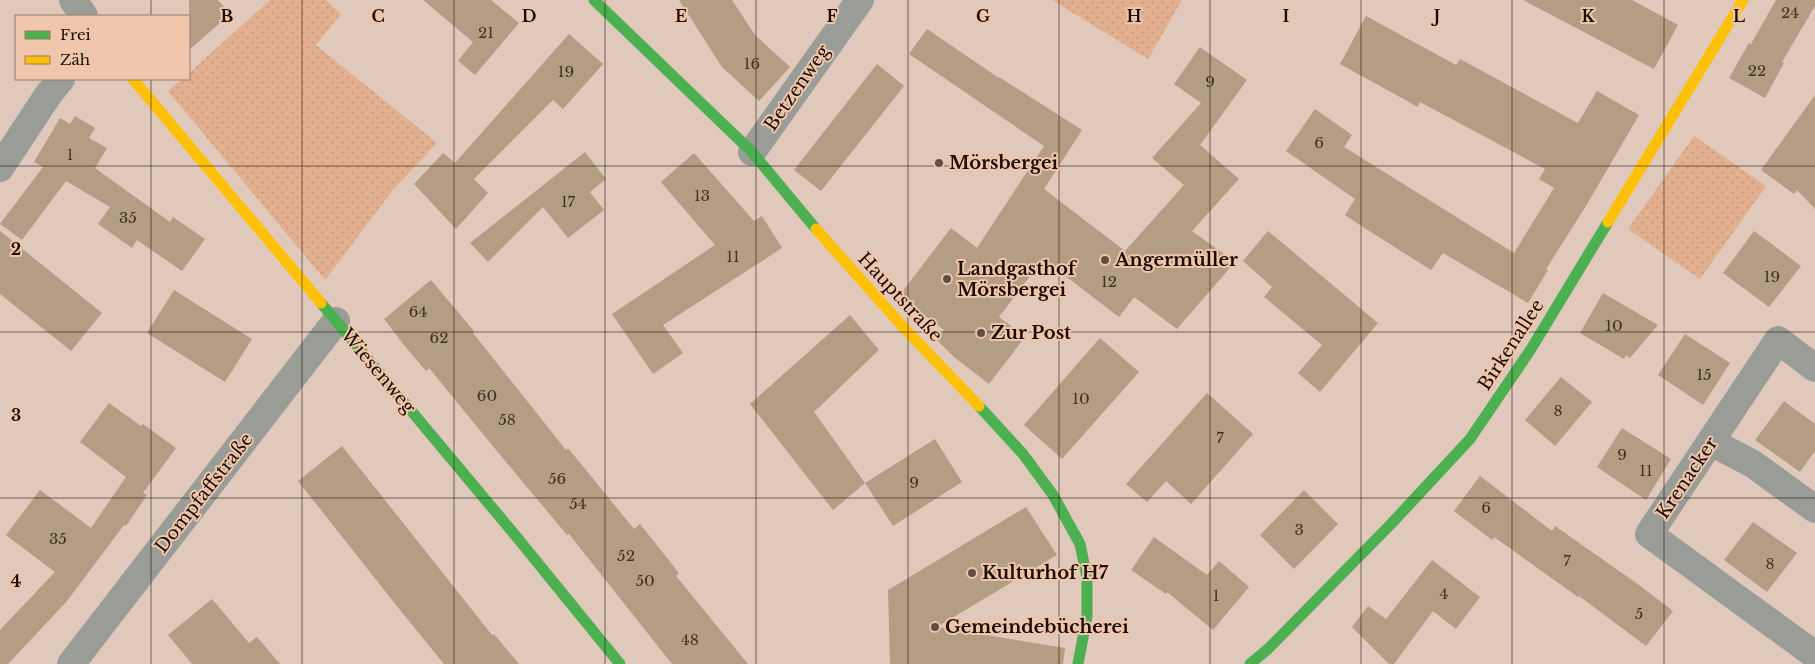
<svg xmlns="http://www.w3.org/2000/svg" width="1815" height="664" viewBox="0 0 1815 664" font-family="'Libre Baskerville',serif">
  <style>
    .grass { fill: url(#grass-dots) }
    .building { fill: #b39d84 }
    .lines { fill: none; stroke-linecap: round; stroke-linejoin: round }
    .street { stroke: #999c97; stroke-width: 28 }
    .fast { stroke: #4caf50; stroke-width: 11 }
    .slow { stroke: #ffc107; stroke-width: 11 }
    .grid { fill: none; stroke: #1b0d04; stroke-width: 1; stroke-opacity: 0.55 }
    .poi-dot { fill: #604e44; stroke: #efc5ab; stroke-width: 2 }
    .labels { text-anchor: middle; stroke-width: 4; stroke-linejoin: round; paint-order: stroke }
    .number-label { font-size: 15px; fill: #413124 }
    .street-label { font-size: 18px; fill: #1b0d04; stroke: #efc5ab }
    .poi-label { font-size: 18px; font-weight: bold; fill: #1b0d04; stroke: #efc5ab; text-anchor: start }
    .grid-label { font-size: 16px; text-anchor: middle; font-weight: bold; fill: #1b0d04; stroke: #efc5ab; stroke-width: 4; stroke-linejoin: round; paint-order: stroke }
  </style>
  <defs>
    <pattern id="grass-dots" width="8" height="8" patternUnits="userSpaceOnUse" patternTransform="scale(1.25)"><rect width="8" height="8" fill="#e3b08f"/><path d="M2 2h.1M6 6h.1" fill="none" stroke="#c2967a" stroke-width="1.8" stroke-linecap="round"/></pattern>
  </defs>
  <rect width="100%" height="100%" fill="#e0c8ba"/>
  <g class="grass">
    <polygon points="270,0 326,0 341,14 316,45 437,143 393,190 325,280 168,91 182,79 189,79 189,73"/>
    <polygon points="1052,0 1182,0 1148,59"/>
    <polygon points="1694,136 1766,186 1700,279 1628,229"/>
  </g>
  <g class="building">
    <polygon points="189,0 218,0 230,14 189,50"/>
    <polygon points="423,0 491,0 519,23 475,75 458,61 473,42"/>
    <polygon points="679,0 732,0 755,35 790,67 759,101 722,67"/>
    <polygon points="1523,0 1632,0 1678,25 1654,69"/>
    <polygon points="1776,0 1815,0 1815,6 1782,62 1784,63 1765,98 1729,78 1749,43 1751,44"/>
    <polygon points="1366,16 1456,65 1460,59 1578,123 1597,91 1639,115 1586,206 1546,269 1548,270 1528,303 1443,253 1431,270 1363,227 1345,215 1355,199 1286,151 1315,109 1352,135 1344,147 1514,253 1554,188 1539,179 1545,169 1420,102 1418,107 1340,64"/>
    <polygon points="927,29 999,78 999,77 1082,130 1044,189 1125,251 1184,185 1152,158 1201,103 1174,84 1200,47 1247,80 1200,145 1239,179 1192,231 1235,262 1177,329 1134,297 1119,317 1043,259 999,317 1025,337 989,384 954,357 936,339 944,330 899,296 951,228 977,248 1044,146 909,54"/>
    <polygon points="569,34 603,64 563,109 553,100 474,179 488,193 456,229 414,184 443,153 455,163"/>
    <polygon points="877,64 904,86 821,191 794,170"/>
    <polygon points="1815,95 1815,209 1797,190 1794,194 1761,170"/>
    <polygon points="75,116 95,128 89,138 107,148 95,168 170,222 173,217 205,239 182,271 137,240 132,248 98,224 110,207 66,181 22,240 0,224 43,167 34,162 60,118 70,124"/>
    <polygon points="585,152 606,179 590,192 604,210 568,238 543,207 488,262 470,243"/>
    <polygon points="694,153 754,221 762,216 782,248 663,325 683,353 653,374 612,314 715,245 661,182"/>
    <polygon points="0,231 102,313 71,351 0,294"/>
    <polygon points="1268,231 1378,323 1320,392 1298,373 1322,345 1264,297 1272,287 1243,261"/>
    <polygon points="1754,231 1801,266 1769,307 1723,273"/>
    <polygon points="431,280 474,331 473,333 566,450 568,448 634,529 640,524 679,573 676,576 748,664 672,664 569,534 567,535 496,450 429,368 426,371 404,345 384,319"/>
    <polygon points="174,290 252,339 225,382 147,333"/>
    <polygon points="1603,293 1658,325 1630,358 1626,355 1624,359 1580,333"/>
    <polygon points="850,315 879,350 814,412 865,483 833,510 750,404"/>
    <polygon points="1685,334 1730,363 1703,405 1658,375"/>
    <polygon points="1100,338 1139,372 1062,459 1024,425"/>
    <polygon points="1561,377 1592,402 1555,446 1525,420"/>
    <polygon points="1207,393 1253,434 1191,504 1166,481 1147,502 1126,484"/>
    <polygon points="1784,401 1815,424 1815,451 1800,472 1755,440"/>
    <polygon points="109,403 141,426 143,424 176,448 143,493 147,495 126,526 124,525 67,601 8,664 0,664 0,630 55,572 6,535 40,490 91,528 126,477 80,442"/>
    <polygon points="1622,428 1671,459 1646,500 1597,467"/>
    <polygon points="935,439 962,482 893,526 865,483"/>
    <polygon points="342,446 492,635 494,634 519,664 444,664 400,610 298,481"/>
    <polygon points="1480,476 1552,531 1555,526 1639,585 1673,611 1646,646 1579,596 1578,597 1494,537 1492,540 1454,511"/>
    <polygon points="1304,490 1338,524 1294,569 1260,535"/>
    <polygon points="1026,507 1057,555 937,627 1065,648 1063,664 890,664 888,590"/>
    <polygon points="1753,522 1797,553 1767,592 1724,560"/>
    <polygon points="1154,537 1207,575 1219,561 1249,587 1213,630 1167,592 1166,594 1131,570"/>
    <polygon points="1432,560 1480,597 1456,629 1433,611 1394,664 1389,664 1352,627 1368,606 1386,619"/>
    <polygon points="212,599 249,643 257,637 280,664 192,664 168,635"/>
  </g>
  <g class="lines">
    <g class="street">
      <polyline points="73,0 84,16"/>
      <polyline points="752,152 860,0"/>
      <polyline points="0,168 48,95 61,79"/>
      <polyline points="1815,368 1778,340 1649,534 1815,655"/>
      <polyline points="1711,442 1753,464 1815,509"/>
      <polyline points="71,664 336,321"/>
    </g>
    <g class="fast">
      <polyline points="594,0 752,152 816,229"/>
      <polyline points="321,303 515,535 620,664"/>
      <polyline points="979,406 1023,454 1053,495 1080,544 1087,578 1087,616 1078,664"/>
      <polyline points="1250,664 1268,649 1391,524 1470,439 1531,349 1608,222"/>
    </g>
    <g class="slow">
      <polyline points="133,79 321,303"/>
      <polyline points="1608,222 1743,0"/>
      <polyline points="816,229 904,328 979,406"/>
    </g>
  </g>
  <path class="grid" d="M151,0v16M302,0v664M454,0v664M605,0v664M756,0v664M908,0v664M1059,0v664M1210,0v664M1361,0v664M1512,0v664M1664,0v664M151,79v585M0,166h1815M0,332h1815M0,498h1815"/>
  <g class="poi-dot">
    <circle cx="939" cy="163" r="5"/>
    <circle cx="1105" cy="260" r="5"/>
    <circle cx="947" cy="279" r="5"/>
    <circle cx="981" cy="333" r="5"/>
    <circle cx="972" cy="573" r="5"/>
    <circle cx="935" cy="627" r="5"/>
  </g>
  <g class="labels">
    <g class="number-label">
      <text x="1790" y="18">24</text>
      <text x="486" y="38">21</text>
      <text x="752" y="69">16</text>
      <text x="1757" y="76">22</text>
      <text x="566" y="77">19</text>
      <text x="1210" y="87">9</text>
      <text x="1319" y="148">6</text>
      <text x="70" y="160">1</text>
      <text x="702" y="201">13</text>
      <text x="568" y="207">17</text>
      <text x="128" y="223">35</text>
      <text x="733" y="262">11</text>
      <text x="1772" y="282">19</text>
      <text x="1109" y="287">12</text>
      <text x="418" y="317">64</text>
      <text x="1614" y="331">10</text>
      <text x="439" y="343">62</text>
      <text x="1704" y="380">15</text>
      <text x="487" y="401">60</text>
      <text x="1081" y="404">10</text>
      <text x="1558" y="416">8</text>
      <text x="507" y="425">58</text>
      <text x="1220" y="443">7</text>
      <text x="1622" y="460">9</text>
      <text x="1646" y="476">11</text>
      <text x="557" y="484">56</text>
      <text x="914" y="488">9</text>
      <text x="578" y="509">54</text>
      <text x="1486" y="513">6</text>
      <text x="1299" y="535">3</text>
      <text x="58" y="544">35</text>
      <text x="626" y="561">52</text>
      <text x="1567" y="566">7</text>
      <text x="1770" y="569">8</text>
      <text x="645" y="586">50</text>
      <text x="1444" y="599">4</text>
      <text x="1216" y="601">1</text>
      <text x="1639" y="619">5</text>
      <text x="690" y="645">48</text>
    </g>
    <g class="street-label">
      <text transform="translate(797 88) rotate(-55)" y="6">Betzenweg</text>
      <text transform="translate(900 297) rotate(47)" y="6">Hauptstraße</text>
      <text transform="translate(1511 345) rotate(-57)" y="6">Birkenallee</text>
      <text transform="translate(378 371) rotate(50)" y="6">Wiesenweg</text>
      <text transform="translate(1687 478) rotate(-56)" y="6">Krenacker</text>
      <text transform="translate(204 493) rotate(-52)" y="6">Dompfaffstraße</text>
    </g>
    <g class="poi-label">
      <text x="949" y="169">Mörsbergei</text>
      <text x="1115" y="266">Angermüller</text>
      <text x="957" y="275">Landgasthof<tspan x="957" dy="21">Mörsbergei</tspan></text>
      <text x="991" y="339">Zur Post</text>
      <text x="982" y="579">Kulturhof H7</text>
      <text x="945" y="633">Gemeindebücherei</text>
    </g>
  </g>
  <g class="grid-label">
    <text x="227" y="22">B</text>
    <text x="378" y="22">C</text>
    <text x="529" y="22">D</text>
    <text x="681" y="22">E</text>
    <text x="832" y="22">F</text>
    <text x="983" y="22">G</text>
    <text x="1134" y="22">H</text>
    <text x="1286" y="22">I</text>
    <text x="1437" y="22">J</text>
    <text x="1588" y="22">K</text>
    <text x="1739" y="22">L</text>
    <text x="16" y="255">2</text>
    <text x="16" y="421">3</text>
    <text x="16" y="587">4</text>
  </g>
  <rect x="15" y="15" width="175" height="65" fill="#efc5ab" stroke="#9a7b68"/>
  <rect x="25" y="31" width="25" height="8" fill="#4caf50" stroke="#9a7b68"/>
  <text x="60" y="40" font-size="15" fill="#1b0d04">Frei</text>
  <rect x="25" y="56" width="25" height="8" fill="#ffc107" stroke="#9a7b68"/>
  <text x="60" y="65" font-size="15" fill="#1b0d04">Zäh</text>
</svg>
